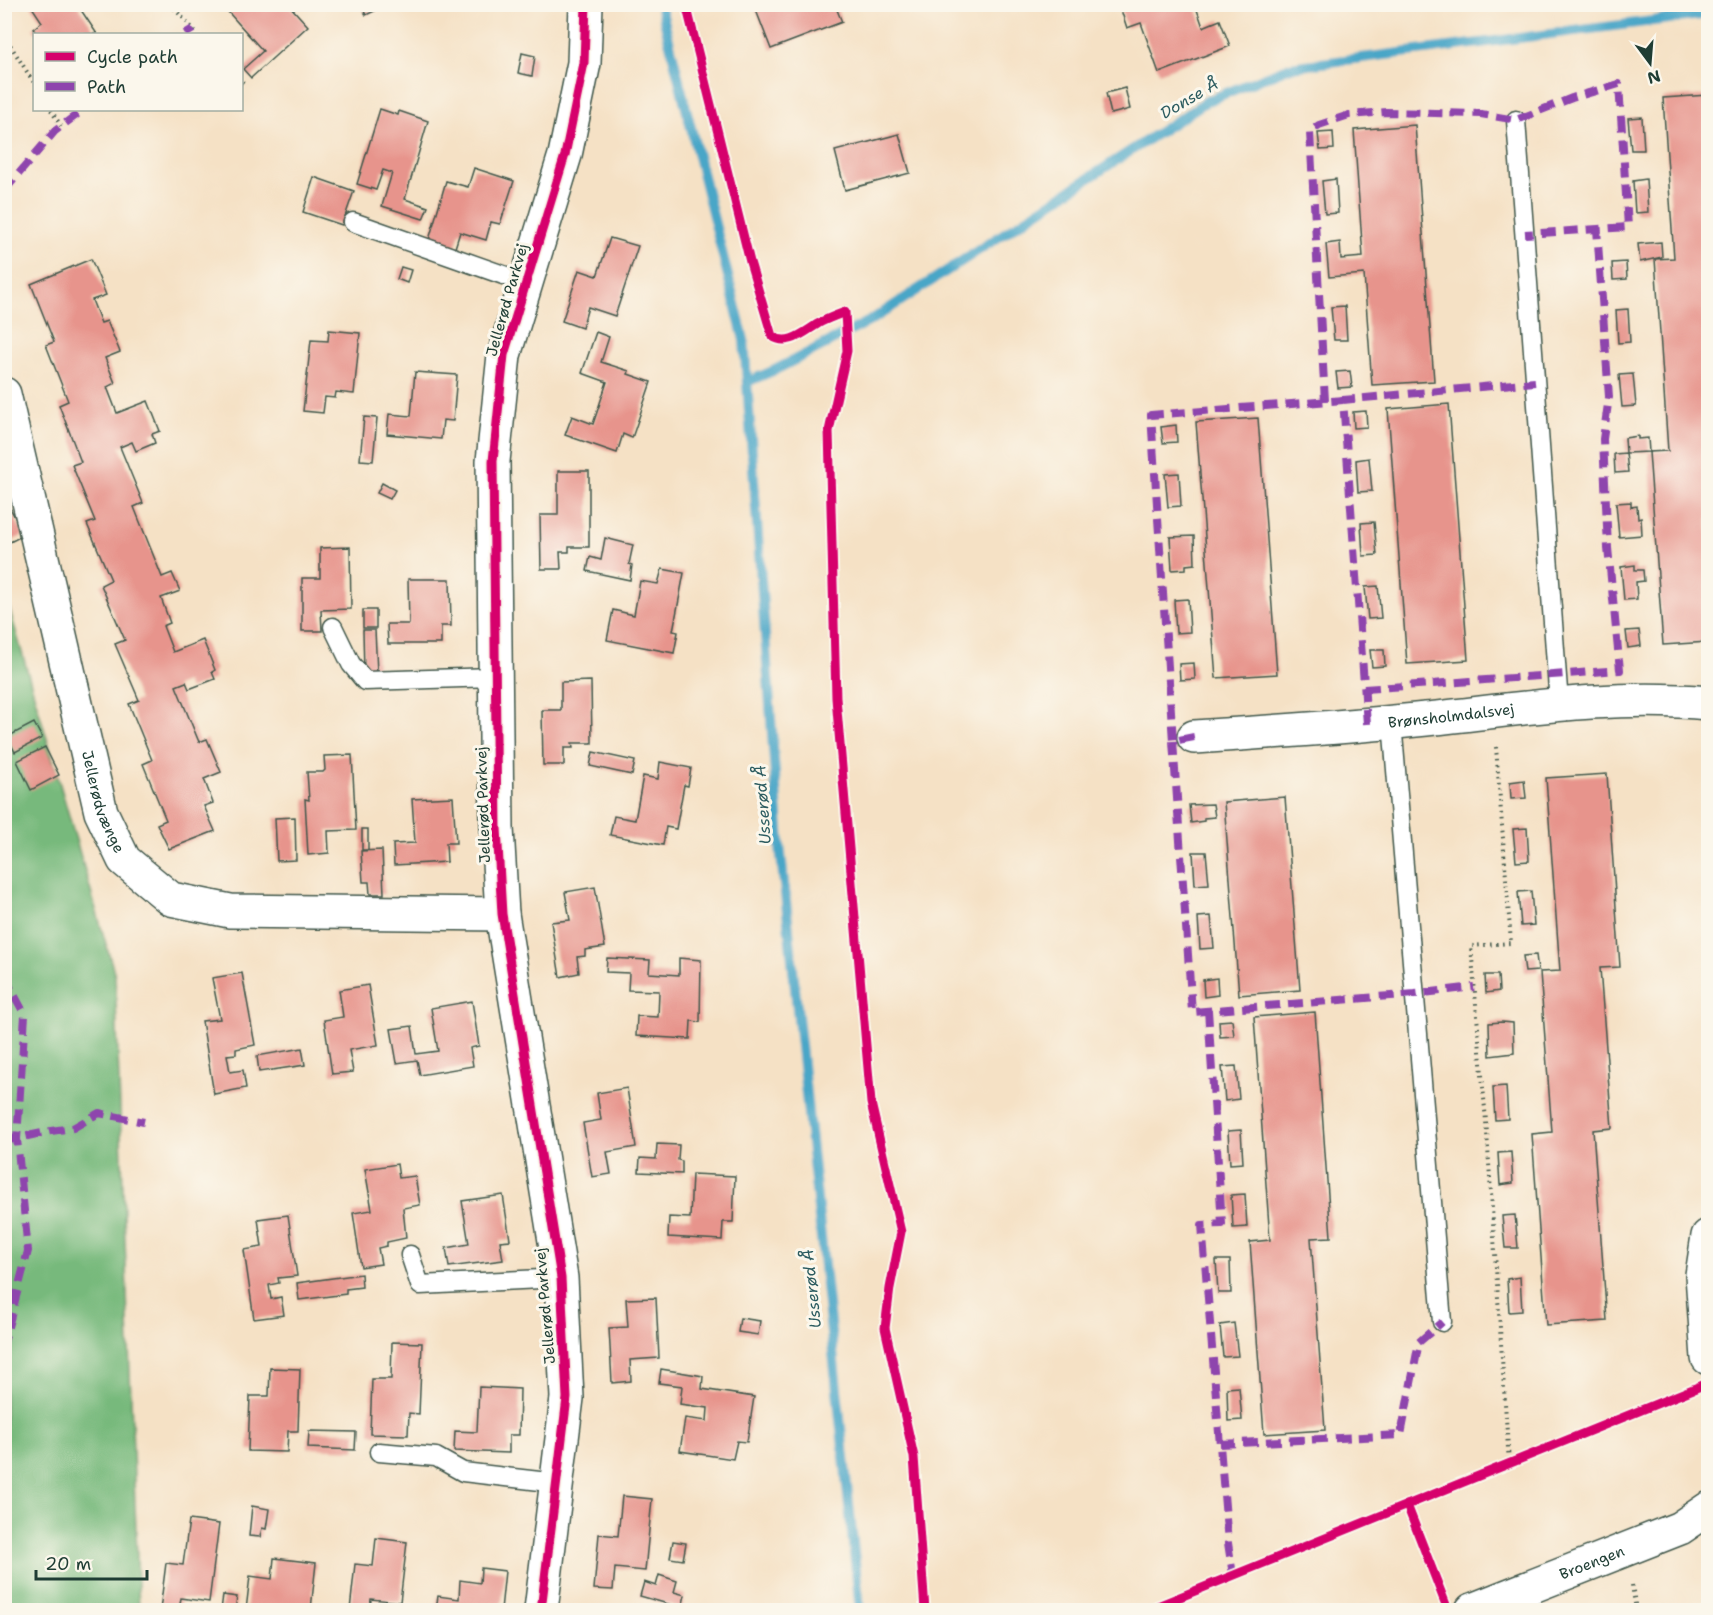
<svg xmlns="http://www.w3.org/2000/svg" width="1713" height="1615" viewBox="0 0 1713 1615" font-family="'Shantell Sans',sans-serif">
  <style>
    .forest { fill: #77b97c; stroke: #4b7b58; stroke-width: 1.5 }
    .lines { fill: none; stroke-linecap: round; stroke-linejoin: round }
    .stream { stroke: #49a6c7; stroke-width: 10 }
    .building { fill: #e7948c }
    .lane-casing { stroke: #3f564a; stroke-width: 21 }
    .street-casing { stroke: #3f564a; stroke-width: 36 }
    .path { stroke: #3f564a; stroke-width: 4; stroke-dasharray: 1.5 4.5; stroke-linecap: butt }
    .lane { stroke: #fff; stroke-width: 18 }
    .street { stroke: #fff; stroke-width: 33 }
    .quiet { stroke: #8e44ad; stroke-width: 8; stroke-dasharray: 15 8; stroke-linecap: butt }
    .cycleway-casing { stroke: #fbf7ec; stroke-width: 13 }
    .cycleway { stroke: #d6006c; stroke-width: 9 }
    .labels { text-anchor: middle; stroke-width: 6; stroke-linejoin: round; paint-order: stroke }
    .street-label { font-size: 15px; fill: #1f3d34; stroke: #fbf7ec }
    .water-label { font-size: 16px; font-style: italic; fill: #2c5c60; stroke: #fbf7ec }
  </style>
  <rect width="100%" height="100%" fill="#fbf7ec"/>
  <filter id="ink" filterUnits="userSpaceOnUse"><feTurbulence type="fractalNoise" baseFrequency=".0167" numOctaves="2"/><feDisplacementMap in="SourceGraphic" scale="12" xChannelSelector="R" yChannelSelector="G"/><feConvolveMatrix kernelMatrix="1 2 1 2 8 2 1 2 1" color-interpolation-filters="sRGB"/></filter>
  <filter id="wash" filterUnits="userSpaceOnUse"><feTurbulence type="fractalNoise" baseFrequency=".008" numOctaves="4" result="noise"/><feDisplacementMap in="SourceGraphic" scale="24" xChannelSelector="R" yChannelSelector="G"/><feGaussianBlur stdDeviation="1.35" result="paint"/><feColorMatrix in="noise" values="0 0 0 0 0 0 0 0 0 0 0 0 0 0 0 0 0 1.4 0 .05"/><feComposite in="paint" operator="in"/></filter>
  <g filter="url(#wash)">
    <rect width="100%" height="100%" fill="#f5e1c5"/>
    <polygon class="forest" points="4,590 115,975 139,1610 5,1610"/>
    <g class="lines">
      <g class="stream">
        <polyline points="660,4 744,340 780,845 860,1610"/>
        <polyline points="747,382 775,370 870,321 1207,101 1290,67 1708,14"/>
      </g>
    </g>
    <g id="blocks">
      <g class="building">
        <polygon points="30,4 77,4 97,34 37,34 33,29 42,22"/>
        <polygon points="221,4 288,4 308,26 251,78 243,69 263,51"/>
        <polygon points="1119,4 1195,4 1203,27 1220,20 1230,46 1159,73 1141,23 1127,28"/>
        <polygon points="361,5 387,5 366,15"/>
        <polygon points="754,5 835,5 842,22 771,49"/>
        <polygon points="522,53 535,56 532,76 518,73"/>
        <polygon points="1125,88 1130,109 1111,114 1106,93"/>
        <polygon points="1708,95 1708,642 1663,645 1649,452 1668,451 1655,259 1674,258 1663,98"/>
        <polygon points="380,109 398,115 399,111 428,121 405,199 428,207 423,219 382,206 392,173 383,170 376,190 357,184"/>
        <polygon points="1642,117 1644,150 1631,150 1628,118"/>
        <polygon points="1415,125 1434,381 1372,385 1364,274 1329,277 1326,244 1340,242 1341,259 1363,257 1354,130"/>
        <polygon points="1333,132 1334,149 1320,150 1318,133"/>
        <polygon points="899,134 910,173 845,190 835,151"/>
        <polygon points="474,168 514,181 500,224 491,222 486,240 460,232 455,248 429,240 446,181 468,187"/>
        <polygon points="314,177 354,191 342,225 303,212"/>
        <polygon points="1336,179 1338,213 1325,214 1322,181"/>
        <polygon points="1646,179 1648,212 1635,213 1633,181"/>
        <polygon points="610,238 638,246 615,316 588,307 582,328 562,321 579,270 597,276"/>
        <polygon points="1661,242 1662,257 1640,262 1638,244"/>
        <polygon points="91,259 106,295 92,300 101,323 107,321 120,352 105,358 115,383 107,387 117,413 148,401 160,431 152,434 155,443 136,451 132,442 120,447 143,503 134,507 162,577 172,573 180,591 161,598 170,623 163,626 173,652 203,640 215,670 212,672 215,679 189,689 186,682 176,686 199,742 207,739 221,772 204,779 213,803 204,806 215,831 169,849 157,824 166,820 143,764 152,760 129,704 139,700 115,644 125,640 101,585 111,580 87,524 95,521 72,465 81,462 59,405 68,401 46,345 54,342 31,284"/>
        <polygon points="1626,262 1627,279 1613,280 1612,263"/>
        <polygon points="401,267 411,270 407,283 397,279"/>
        <polygon points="1345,306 1347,340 1334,340 1331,307"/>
        <polygon points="1628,309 1630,342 1618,343 1616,310"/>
        <polygon points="329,330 360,333 354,394 336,392 335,398 325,397 323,413 303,411 311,340 328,341"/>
        <polygon points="596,332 609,337 601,362 629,371 628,374 651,382 632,438 623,434 617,453 565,435 572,416 593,424 607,382 582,373"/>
        <polygon points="1350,371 1352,387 1338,388 1336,372"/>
        <polygon points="415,372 457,375 453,421 443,420 441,439 387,434 389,414 411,416"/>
        <polygon points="1633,374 1636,406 1622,407 1619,375"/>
        <polygon points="1449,404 1468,660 1407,664 1388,409"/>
        <polygon points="1366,411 1367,427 1354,428 1353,412"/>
        <polygon points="364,417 377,418 373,461 360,460"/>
        <polygon points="1258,418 1277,674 1216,678 1196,422"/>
        <polygon points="1176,425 1177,442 1163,443 1161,427"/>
        <polygon points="1638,436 1638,439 1648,438 1649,452 1626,453 1625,438"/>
        <polygon points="1626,453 1628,472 1615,473 1614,454"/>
        <polygon points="1369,458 1372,491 1358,492 1356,460"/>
        <polygon points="558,471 589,471 589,547 569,547 569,552 560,552 561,569 541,569 540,515 558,515"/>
        <polygon points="1179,473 1181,506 1168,507 1165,474"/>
        <polygon points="382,483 395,490 390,499 377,493"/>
        <polygon points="1631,502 1631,507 1637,506 1638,519 1641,518 1642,535 1619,537 1616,503"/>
        <polygon points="9,506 24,535 4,545 4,508"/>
        <polygon points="1374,522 1377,555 1363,556 1361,523"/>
        <polygon points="1194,536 1195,564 1186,565 1186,569 1172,570 1170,537"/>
        <polygon points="605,538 633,545 629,564 632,565 630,580 587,571 590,557 601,560"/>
        <polygon points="350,547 351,609 321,610 322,631 302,631 302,578 320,578 320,548"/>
        <polygon points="1635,565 1635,570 1643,570 1644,581 1636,582 1637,599 1624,600 1621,567"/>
        <polygon points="662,569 684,573 673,631 678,632 674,653 607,640 613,610 634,615 640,581 658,584"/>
        <polygon points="408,579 450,579 451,626 441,626 441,644 388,644 387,624 409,624"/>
        <polygon points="1378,586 1381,618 1368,619 1365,587"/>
        <polygon points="1188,599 1190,632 1176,633 1174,600"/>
        <rect x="363" y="610" width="13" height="18"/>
        <polygon points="363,630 375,630 377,673 364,674"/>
        <polygon points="1639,630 1641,646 1628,648 1626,631"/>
        <polygon points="1370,650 1384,650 1385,666 1372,667"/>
        <polygon points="1194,663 1195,679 1180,680 1179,664"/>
        <polygon points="591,681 592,743 572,743 573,748 564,748 564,765 543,765 542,710 561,710 561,682"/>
        <polygon points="34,723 42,738 15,752 7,737"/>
        <polygon points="45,747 59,775 31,790 17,761"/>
        <polygon points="593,752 635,761 632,775 590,766"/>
        <polygon points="352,755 356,830 328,831 329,853 308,855 305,799 309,800 307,772 323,772 325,770 324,756"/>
        <polygon points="660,762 691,768 688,786 684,785 676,829 666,827 663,845 610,835 614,816 635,820 643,776 658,779"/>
        <polygon points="1607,774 1620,967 1600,968 1612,1128 1593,1130 1607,1321 1546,1325 1532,1134 1552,1132 1540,972 1560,971 1546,778"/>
        <polygon points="1524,780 1526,798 1511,799 1510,782"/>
        <polygon points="453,797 456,843 446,843 447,862 394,865 393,844 415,843 412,799"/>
        <polygon points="1285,797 1300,990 1239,995 1224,802"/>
        <polygon points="1213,804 1215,817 1204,818 1204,821 1191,823 1189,805"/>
        <polygon points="295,817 296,860 277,861 275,818"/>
        <polygon points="1527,828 1529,861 1516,862 1513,829"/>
        <rect x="362" y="829" width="6" height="21"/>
        <polygon points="382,850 384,894 370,894 369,882 363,882 361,851"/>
        <polygon points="1193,852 1206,852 1209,884 1195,885"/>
        <polygon points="595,887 605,947 585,950 585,956 577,957 579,973 560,977 551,922 570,920 565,892"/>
        <polygon points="1531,891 1534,925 1521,926 1518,892"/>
        <polygon points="1211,916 1214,948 1200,949 1198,917"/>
        <polygon points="1536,955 1538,971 1525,972 1523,956"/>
        <polygon points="607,958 650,960 649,973 679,975 679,958 701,960 700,1022 691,1021 690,1039 636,1036 637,1016 658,1017 659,991 628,990 629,973 606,972"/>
        <polygon points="242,973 255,1045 236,1049 236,1054 227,1055 230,1072 243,1070 246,1088 214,1094 202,1021 220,1019 212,978"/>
        <polygon points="1485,975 1498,975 1499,991 1486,993"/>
        <polygon points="1217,978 1218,995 1204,997 1203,980"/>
        <polygon points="368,985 378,1045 349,1050 353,1072 332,1074 324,1020 343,1017 339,990"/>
        <polygon points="472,1001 479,1046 470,1048 473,1066 420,1075 417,1060 397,1063 391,1029 412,1026 416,1054 438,1051 431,1008"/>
        <polygon points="1315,1012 1331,1237 1311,1238 1325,1430 1264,1434 1250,1242 1270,1240 1254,1017"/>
        <polygon points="1232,1020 1234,1036 1220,1037 1219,1021"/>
        <polygon points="1502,1022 1513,1023 1514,1053 1490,1056 1489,1023"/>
        <polygon points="302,1048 305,1065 259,1072 257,1056"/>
        <polygon points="1236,1066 1239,1099 1225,1101 1222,1067"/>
        <polygon points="1506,1086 1508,1119 1495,1120 1493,1087"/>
        <polygon points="627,1088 636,1147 607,1152 611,1174 592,1177 583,1123 601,1120 597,1093"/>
        <polygon points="1241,1130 1243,1163 1230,1164 1228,1131"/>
        <polygon points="657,1144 679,1145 678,1160 682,1161 682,1174 639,1172 640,1158 656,1159"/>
        <polygon points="1511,1152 1513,1183 1500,1185 1498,1153"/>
        <polygon points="397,1164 399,1178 415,1176 420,1205 403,1208 406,1238 387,1242 387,1246 378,1248 381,1264 361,1267 353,1213 372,1210 365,1169"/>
        <polygon points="692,1174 735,1176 733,1222 723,1222 722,1240 668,1237 669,1217 690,1218"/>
        <polygon points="1245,1194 1247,1227 1233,1228 1231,1195"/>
        <polygon points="503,1195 510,1240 500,1241 503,1260 449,1267 446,1248 469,1244 462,1201"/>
        <polygon points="288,1215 297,1276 278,1278 279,1283 269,1285 271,1299 281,1297 284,1315 254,1319 244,1250 262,1247 258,1219"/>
        <polygon points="1515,1215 1518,1248 1505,1248 1502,1216"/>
        <polygon points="1216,1260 1230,1260 1231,1293 1218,1293"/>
        <polygon points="361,1274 362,1287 346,1289 346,1294 299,1300 297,1283"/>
        <polygon points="1520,1277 1522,1311 1509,1312 1507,1279"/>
        <polygon points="656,1298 659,1358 630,1360 631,1381 612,1383 609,1328 628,1327 626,1299"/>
        <polygon points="740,1318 760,1321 758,1335 738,1332"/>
        <polygon points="1234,1323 1238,1356 1223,1357 1220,1325"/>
        <polygon points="392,1342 422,1343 419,1414 409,1413 408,1435 370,1434 372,1379 391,1379"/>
        <polygon points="270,1368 300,1369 298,1431 288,1431 287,1452 248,1451 250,1396 269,1396"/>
        <polygon points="661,1369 703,1376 702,1389 754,1397 747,1442 737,1441 733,1459 680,1451 685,1418 707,1421 708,1408 680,1404 682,1386 659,1383"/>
        <polygon points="479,1387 520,1389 519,1435 509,1435 509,1453 454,1451 455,1431 477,1432"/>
        <polygon points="1239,1387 1242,1420 1228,1421 1227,1388"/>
        <polygon points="309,1431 356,1432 355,1450 308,1448"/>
        <polygon points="622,1496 652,1499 645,1571 615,1568 613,1590 594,1589 599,1534 618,1536"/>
        <polygon points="252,1506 269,1509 266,1529 262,1528 260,1537 249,1536"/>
        <polygon points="189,1520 219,1524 209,1602 181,1598 179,1610 160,1610 166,1563 183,1565"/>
        <polygon points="376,1538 407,1542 400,1602 371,1599 370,1610 350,1610 355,1564 373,1566"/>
        <polygon points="673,1541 686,1543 683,1560 670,1558"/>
        <polygon points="274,1558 316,1563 311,1609 301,1607 300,1610 246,1610 250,1576 272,1579"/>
        <polygon points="481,1568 505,1571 501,1610 436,1610 438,1596 459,1599 460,1580 480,1583"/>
        <polygon points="659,1575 677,1581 674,1592 685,1595 682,1608 640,1596 644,1582 656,1586"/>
        <polygon points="223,1595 237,1597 235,1610 221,1610"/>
      </g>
    </g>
  </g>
  <g filter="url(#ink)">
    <use href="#blocks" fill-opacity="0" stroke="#3f564a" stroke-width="1.5"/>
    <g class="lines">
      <g class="lane-casing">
        <g id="lane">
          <polyline points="1516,120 1559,704"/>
          <polyline points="353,222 526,283"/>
          <polyline points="333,627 351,664 365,681 495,677"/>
          <polyline points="1392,722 1442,1322"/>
          <polyline points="410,1255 420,1285 561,1278"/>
          <polyline points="379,1452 436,1457 463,1472 557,1483"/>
        </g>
      </g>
      <g class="street-casing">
        <g id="street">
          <path id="s1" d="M4,394l97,418 23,48 47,39 59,12 272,3"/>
          <path id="s2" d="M1194,737c77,-5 155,-10 232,-18 94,-10 188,-25 282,-16"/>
          <polyline points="1708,1236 1702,1275 1708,1358"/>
          <polyline points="541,1610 567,1398 561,1278 502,914 497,828 493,461 504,355 565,155 584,63 586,4"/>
          <path id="s3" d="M1472,1610l208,-82 28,-19"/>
        </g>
      </g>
      <g class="path">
        <polyline points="170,4 198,34"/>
        <polyline points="4,35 34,83"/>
        <polyline points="242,82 243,83"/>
        <polyline points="51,110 61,126"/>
        <polyline points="1496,747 1511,943 1471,946 1487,1133 1509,1463"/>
        <polyline points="1632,1585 1636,1610"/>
      </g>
      <use href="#lane" class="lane"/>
      <use href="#street" class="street"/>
      <g class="quiet">
        <polyline points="185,34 193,29"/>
        <polyline points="4,191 55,131 83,110"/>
        <polyline points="1325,401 1310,132 1319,125 1349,115 1386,112 1481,114 1516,120 1572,98 1619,84 1628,227 1525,234"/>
        <polyline points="1364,689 1620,670 1608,548 1603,439 1609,397 1597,229"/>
        <polyline points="1367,724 1343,400 1535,382"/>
        <polyline points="1194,737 1173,741 1151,415 1343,400"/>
        <polyline points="1173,741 1192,1012 1415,994 1474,987"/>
        <polyline points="4,976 25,1015 17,1139 28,1251 4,1342"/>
        <polyline points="1208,1010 1222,1224 1202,1225 1228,1543 1233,1575"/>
        <polyline points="4,1141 51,1131 73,1128 99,1113 144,1122"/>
        <polyline points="1220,1444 1401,1435 1419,1342 1442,1322"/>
      </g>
      <g class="cycleway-casing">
        <g id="cycleway">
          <path d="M686,4l64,258 22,74c17,12 34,-6 49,-14 8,-4 16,-7 24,-10l2,39 -18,80 7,267 35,405 30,129 -11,56 -5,40 29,129 11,153"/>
          <polyline points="1407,1505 1448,1610"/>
          <polyline points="541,1610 567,1398 561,1278 502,914 497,828 493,461 504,355 565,155 584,63 586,4"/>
          <polyline points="1148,1610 1708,1383"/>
        </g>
      </g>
      <use href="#cycleway" class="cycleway"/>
    </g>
  </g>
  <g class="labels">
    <g class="street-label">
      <text transform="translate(507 300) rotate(-74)" y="5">Jellerød Parkvej</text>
      <text dy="5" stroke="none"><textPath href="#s2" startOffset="258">Brønsholmdalsvej</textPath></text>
      <text dy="5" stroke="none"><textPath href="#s1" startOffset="420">Jellerødvænge</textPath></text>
      <text transform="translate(483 805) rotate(-92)" y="5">Jellerød Parkvej</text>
      <text transform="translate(545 1306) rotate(-95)" y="5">Jellerød Parkvej</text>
      <text dy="5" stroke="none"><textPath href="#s3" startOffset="129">Broengen</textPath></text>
    </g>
    <g class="water-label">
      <text transform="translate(1189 98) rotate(-30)" y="6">Donse Å</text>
      <text transform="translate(762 805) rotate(-94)" y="6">Usserød Å</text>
      <text transform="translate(811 1289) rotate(-96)" y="6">Usserød Å</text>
    </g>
  </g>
  <rect width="1713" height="1615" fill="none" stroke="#fbf7ec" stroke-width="24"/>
  <rect x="33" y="33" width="210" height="78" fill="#fbf7ec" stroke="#a3ada2" stroke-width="1.5"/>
  <rect x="45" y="52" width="30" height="9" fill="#d6006c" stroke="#a3ada2" stroke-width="1.5"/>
  <text x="87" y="63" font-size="18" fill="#1f3d34">Cycle path</text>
  <rect x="45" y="82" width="30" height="9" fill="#8e44ad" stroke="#a3ada2" stroke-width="1.5"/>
  <text x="87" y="93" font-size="18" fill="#1f3d34">Path</text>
  <g transform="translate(1650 63) rotate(164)" stroke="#fbf7ec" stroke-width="4.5" paint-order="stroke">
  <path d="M0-4.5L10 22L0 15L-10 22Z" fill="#1f3d34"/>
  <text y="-9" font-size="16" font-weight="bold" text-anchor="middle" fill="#1f3d34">N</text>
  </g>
  <path d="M36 1570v9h111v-9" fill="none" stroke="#1f3d34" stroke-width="3"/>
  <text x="45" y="1570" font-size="18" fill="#1f3d34" stroke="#fbf7ec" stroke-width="4.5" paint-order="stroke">20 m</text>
</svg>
